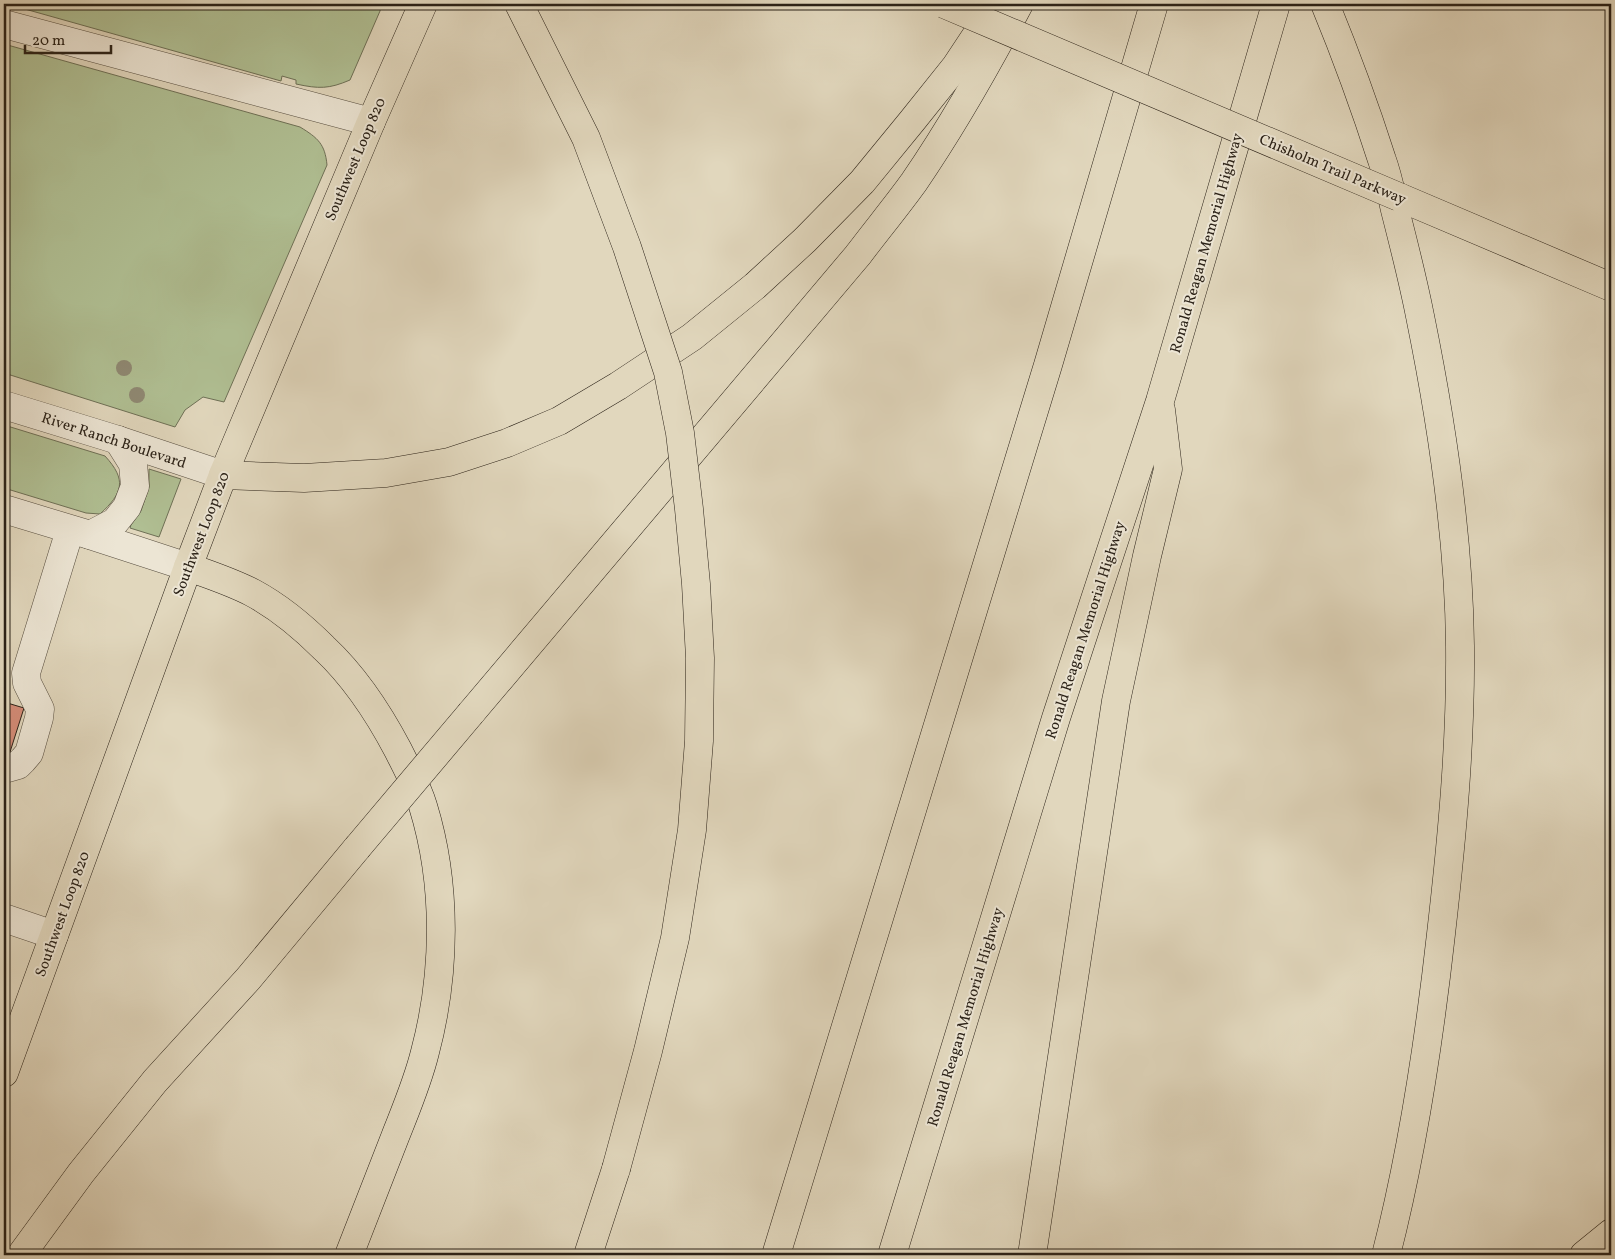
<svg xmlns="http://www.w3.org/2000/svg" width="1615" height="1259" viewBox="0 0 1615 1259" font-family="Vollkorn,serif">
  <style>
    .green { fill: #b0bf93; stroke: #6e7056 }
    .building { fill: #d58d79; stroke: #2b2218 }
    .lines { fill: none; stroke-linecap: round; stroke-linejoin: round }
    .minor-casing { stroke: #584f41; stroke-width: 29 }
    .major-casing { stroke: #2b2218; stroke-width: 29 }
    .highway-casing { stroke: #2b2218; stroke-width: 29 }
    .minor { stroke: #ece5d4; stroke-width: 28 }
    .major { stroke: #e1d7bd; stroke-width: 28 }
    .highway { stroke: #e1d7bd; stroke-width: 28 }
    .major-bridge-casing { stroke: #2b2218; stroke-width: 29; stroke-linecap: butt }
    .highway-bridge-casing { stroke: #2b2218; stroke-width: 29; stroke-linecap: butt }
    .major-bridge { stroke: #e1d7bd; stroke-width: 28 }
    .highway-bridge { stroke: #e1d7bd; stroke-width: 28 }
    .tree { fill: #8f8973 }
    .labels { text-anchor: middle; stroke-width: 4; stroke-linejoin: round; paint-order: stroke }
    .street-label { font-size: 15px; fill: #2b2218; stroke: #ece5d4 }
  </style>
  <rect width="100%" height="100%" fill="#e1d7bd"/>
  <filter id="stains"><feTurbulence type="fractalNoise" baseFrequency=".004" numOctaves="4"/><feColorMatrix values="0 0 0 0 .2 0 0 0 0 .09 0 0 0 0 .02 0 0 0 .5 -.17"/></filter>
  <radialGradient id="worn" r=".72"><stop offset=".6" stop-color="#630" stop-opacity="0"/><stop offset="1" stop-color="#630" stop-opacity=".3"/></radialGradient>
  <g class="green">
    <path d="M7,4h374l-1,7 -30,69c-21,9 -31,9 -54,4v-4l-14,-4 -1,5z"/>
    <path d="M4,44l296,83c18,11 25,17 27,38l-103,237 -21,-5 -18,13 -10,17 -171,-54z"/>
    <path d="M4,425l101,31c22,24 18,37 -5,58l-14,-1 -82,-25z"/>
    <polygon points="149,469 181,479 159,537 130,528 131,525 141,511 149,487"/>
  </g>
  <polygon class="building" points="4,702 24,708 10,752 4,750"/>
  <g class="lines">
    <g class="minor-casing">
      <g id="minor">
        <polyline points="4,24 371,122"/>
        <polyline points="4,405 118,440 223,475"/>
        <polyline points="4,509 90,535 188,567"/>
        <polyline points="90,535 115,522 127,507 135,486 133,464 118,440"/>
        <polyline points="4,769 18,765 23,760 29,753 39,718 40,709 27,683 26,673 70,530"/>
        <polyline points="4,918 54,935"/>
      </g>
    </g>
    <g class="major-casing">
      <g id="major">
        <polyline points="1399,197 1611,287"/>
        <polyline points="4,1073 188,567 223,475 371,122 423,4"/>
      </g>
    </g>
    <g class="highway-casing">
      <g id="highway">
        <path d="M1325,4c21,51 40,103 57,156 6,16 9,33 13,50 9,35 18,70 25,106 22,108 39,219 40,330 1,96 -8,192 -19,288 -12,108 -28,216 -55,321"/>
        <polyline points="223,475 304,478 386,473 449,462 507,443 559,421 618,386 692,337 755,286 805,240 862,182 912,121 956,66 997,4"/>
        <path d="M188,567c22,8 44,15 65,26 26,14 50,34 71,55 31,29 54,64 74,102 9,18 19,36 25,56 24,78 23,167 2,246 -7,29 -19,57 -30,85 -15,39 -31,79 -46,118"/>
        <path d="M471,713l387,-458c18,-24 38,-48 56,-73 39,-57 73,-117 105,-178"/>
        <polyline points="21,1255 81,1173 155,1081 248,979 357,848"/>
        <polyline points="588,1255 616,1169"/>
        <polyline points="776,1255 1048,365 1154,4"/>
        <polyline points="892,1255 1056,718 1160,401 1276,4"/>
        <polyline points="1032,1255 1116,701 1147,556 1168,469 1161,410"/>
        <polyline points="1584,1255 1611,1233"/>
      </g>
    </g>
    <use href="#minor" class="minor"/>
    <use href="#major" class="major"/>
    <use href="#highway" class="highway"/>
    <g class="major-bridge-casing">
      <polyline id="major-bridge" points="944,4 1399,197"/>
    </g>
    <g class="highway-bridge-casing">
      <g id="highway-bridge">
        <polyline points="519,4 586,138 627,247 668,372 680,433 689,509 696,584 700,658 699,741 692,830 675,938 648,1051 616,1169"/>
        <polyline points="357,848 471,713"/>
      </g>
    </g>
    <use href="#major-bridge" class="major-bridge"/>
    <use href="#highway-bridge" class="highway-bridge"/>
  </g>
  <g class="tree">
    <circle cx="124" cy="368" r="8"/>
    <circle cx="137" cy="395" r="8"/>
  </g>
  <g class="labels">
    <g class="street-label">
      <text transform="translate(355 159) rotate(-67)" y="5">Southwest Loop 820</text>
      <text transform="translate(1333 169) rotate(23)" y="5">Chisholm Trail Parkway</text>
      <text transform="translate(1206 243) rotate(-74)" y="5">Ronald Reagan Memorial Highway</text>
      <text transform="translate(114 440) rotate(18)" y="5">River Ranch Boulevard</text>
      <text transform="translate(201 534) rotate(-69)" y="5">Southwest Loop 820</text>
      <text transform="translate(1085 630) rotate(-72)" y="5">Ronald Reagan Memorial Highway</text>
      <text transform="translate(62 914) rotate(-70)" y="5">Southwest Loop 820</text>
      <text transform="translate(965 1017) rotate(-73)" y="5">Ronald Reagan Memorial Highway</text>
    </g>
  </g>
  <rect width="1615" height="1259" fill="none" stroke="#e1d7bd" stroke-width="20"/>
  <rect x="5" y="5" width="1605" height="1249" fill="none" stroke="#2b2218" stroke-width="2.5"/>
  <rect x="10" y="10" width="1595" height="1239" fill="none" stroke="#2b2218"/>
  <path d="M25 45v8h86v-8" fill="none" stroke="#2b2218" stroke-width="2.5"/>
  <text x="32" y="45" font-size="15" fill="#2b2218" stroke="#ece5d4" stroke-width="4" paint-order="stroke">20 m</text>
  <rect width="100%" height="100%" filter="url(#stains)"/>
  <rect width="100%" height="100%" fill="url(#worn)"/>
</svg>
